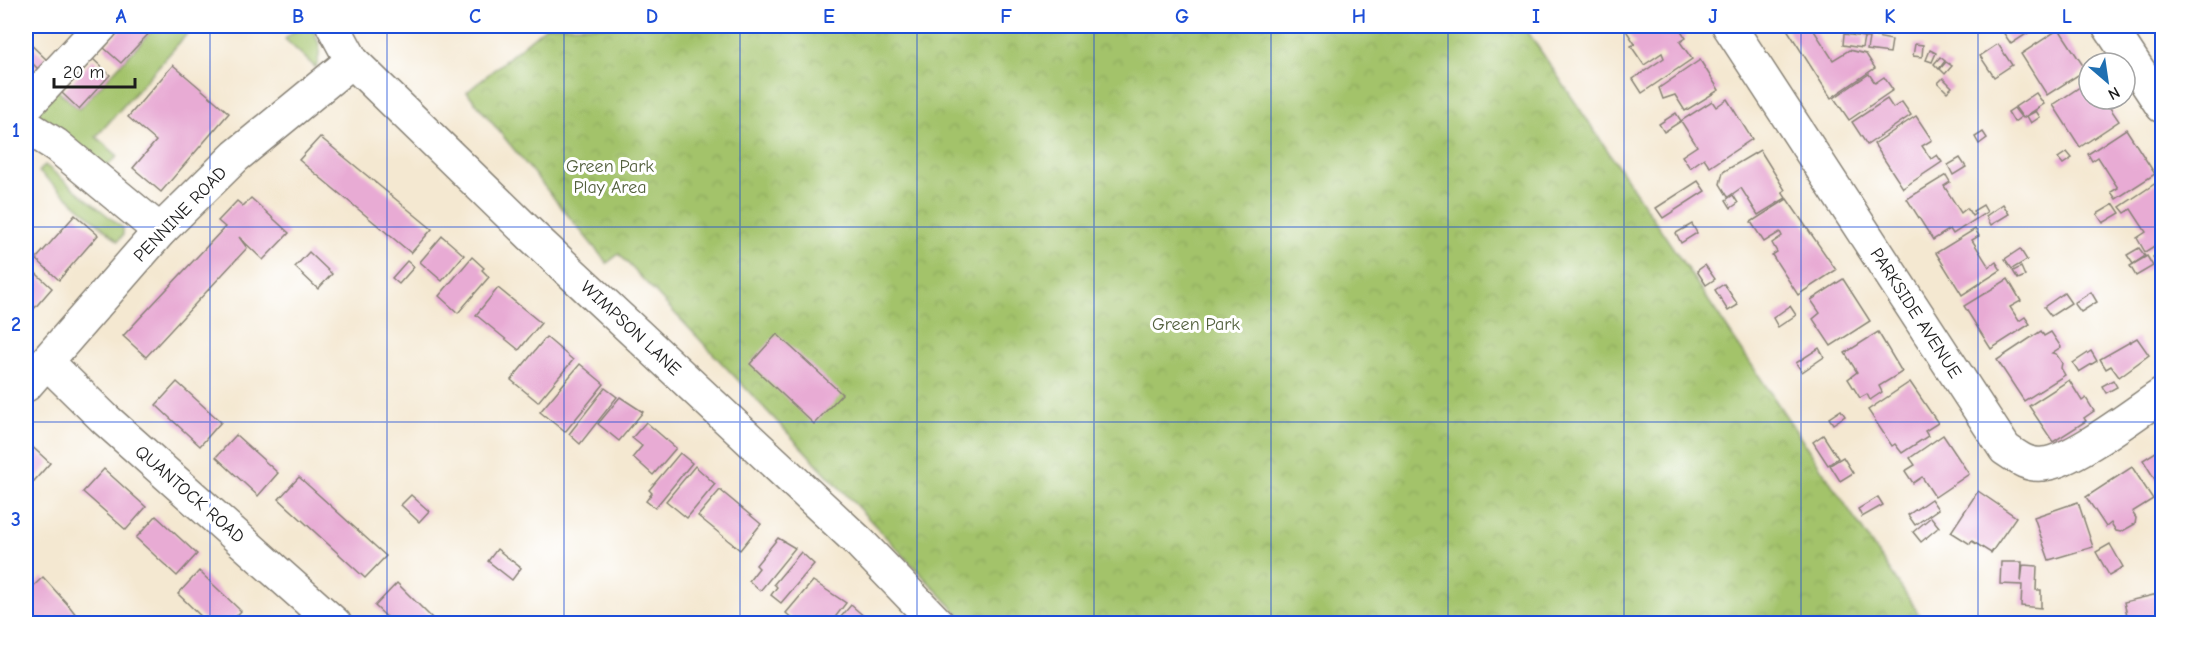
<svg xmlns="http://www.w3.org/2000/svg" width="2188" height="649" viewBox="0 0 2188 649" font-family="'Comic Neue',sans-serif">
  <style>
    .grass { fill: #a3c36b; stroke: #607044; stroke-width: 1.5 }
    .park { fill: url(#park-crowns); stroke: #607044; stroke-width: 1.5 }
    .building { fill: #e8abd4 }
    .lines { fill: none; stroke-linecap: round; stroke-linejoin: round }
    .minor-casing { stroke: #888276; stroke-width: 36 }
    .minor { stroke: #fff; stroke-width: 33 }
    .grid { fill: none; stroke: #1d4ed8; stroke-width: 1.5; stroke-opacity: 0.55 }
    .labels { text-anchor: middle; stroke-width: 6; stroke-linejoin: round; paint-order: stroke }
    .park-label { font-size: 18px; fill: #525f3c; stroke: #fff }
    .street-label { font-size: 18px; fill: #1c1c1c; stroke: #fff }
    .neatline { fill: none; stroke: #1d4ed8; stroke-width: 2 }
    .grid-label { font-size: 20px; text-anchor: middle; font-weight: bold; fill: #1d4ed8 }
  </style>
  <defs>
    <pattern id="park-crowns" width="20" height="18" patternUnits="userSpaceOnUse" patternTransform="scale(1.5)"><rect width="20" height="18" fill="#a3c36b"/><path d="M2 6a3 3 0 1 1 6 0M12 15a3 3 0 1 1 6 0" fill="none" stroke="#8ca75c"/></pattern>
  </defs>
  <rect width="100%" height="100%" fill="#fff"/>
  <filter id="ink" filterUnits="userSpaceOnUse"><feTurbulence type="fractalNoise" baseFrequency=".0167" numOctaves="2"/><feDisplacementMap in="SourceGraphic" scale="12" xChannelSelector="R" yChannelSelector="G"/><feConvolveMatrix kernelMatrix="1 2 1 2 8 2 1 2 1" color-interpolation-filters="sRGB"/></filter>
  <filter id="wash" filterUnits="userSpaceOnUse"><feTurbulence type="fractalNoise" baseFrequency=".008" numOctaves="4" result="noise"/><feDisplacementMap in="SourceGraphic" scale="24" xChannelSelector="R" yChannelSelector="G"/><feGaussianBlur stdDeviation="1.35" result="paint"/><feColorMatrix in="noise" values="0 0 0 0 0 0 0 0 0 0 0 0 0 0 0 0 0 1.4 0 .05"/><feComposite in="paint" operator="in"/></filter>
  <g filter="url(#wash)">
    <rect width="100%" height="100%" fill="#f4e8d1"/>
    <g class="grass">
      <polygon points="156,26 194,26 96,137 118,156 102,171 40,117 37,107 56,89 79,109"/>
      <path d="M301,26h9c10,14 12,25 6,42l-31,-29z"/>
      <polygon points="45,165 123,228 123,235 118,241 39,172"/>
    </g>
    <polygon class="park" points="547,26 1524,26 1925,623 967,623 619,254 607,263 467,92"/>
    <g id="blocks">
      <g class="building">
        <polygon points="26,26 36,26 26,37"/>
        <polygon points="124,26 156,26 121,63 104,48"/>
        <polygon points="1623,26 1678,26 1686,38 1680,42 1692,59 1642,93 1633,79 1664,58 1662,53 1644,65 1631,46 1635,44"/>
        <polygon points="1785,26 1811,26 1833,60 1849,50 1866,54 1875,68 1831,98"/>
        <polygon points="1867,26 1878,26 1876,37 1892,40 1890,53 1867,50 1869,38 1865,38"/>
        <polygon points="1999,26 2039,26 2011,44"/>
        <polygon points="2059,29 2086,70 2047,95 2021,54"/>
        <polygon points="1844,34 1864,37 1862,48 1843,45"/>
        <polygon points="26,40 48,61 39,70 26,57"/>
        <polygon points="1915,44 1923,45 1922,57 1913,56"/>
        <polygon points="1998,44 2012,65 1994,77 1980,56"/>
        <polygon points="1930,50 1936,53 1932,62 1926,60"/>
        <polygon points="1940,57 1945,61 1939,69 1934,64"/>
        <polygon points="93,59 110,75 79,109 62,93"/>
        <polygon points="1700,60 1719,90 1685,111 1675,95 1663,99 1659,88"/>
        <polygon points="1946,62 1952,66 1945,74 1940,69"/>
        <polygon points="173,65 229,113 161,192 133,168 156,141 128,117"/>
        <polygon points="1869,74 1875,83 1884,77 1893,90 1849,120 1834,98"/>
        <polygon points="1943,78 1952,87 1947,92 1938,83"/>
        <polygon points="2089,81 2089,99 2104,99 2119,121 2080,147 2053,105"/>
        <polygon points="2036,93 2044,104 2023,118 2015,107"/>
        <polygon points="1727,99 1752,139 1710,167 1704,158 1690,168 1682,156 1697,146 1681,121 1664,132 1659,124 1676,113 1681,121 1712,101 1716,107"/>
        <polygon points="1887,99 1893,108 1902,102 1911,115 1867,145 1852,122"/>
        <polygon points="2014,108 2021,117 2014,122 2008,112"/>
        <polygon points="2036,111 2040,117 2031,123 2027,116"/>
        <polygon points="1916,116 1932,140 1922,146 1931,159 1937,155 1942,162 1903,188 1874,144"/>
        <polygon points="2126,129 2155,174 2116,199 2111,192 2118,188 2098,157 2092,161 2088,154"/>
        <polygon points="1983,132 1987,138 1979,144 1975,137"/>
        <polygon points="320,137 432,229 411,253 299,160"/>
        <polygon points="1760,150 1785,190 1782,192 1786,198 1758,215 1741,188 1728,197 1720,184 1723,172"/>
        <polygon points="2067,152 2072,158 2063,164 2058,158"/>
        <polygon points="1960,158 1966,167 1953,175 1948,165"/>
        <polygon points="1946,175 1950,182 1944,186 1961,213 1967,208 1972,216 1975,214 1973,211 1983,205 1987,212 1953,234 1950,229 1933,240 1907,199"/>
        <polygon points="1698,181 1705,191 1663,218 1656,208"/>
        <polygon points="2159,181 2162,186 2162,241 2145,252 2137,238 2146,232 2131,209 2125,213 2120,207"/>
        <polygon points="1733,195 1738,203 1731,208 1726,200"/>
        <polygon points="251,198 289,233 263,260 239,237 247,248 146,357 123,336 225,227 218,221 237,201 243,206"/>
        <polygon points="1787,199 1836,270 1798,295 1772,255 1777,252 1772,243 1782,236 1780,232 1764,242 1751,222"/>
        <polygon points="2003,204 2009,214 1991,225 1986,216"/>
        <polygon points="2114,204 2120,213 2103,223 2097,214"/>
        <polygon points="75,215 98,235 59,280 36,259"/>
        <polygon points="1692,224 1697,233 1681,243 1676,233"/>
        <polygon points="1975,229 1979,236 1972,240 1989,267 1996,262 2001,270 1962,295 1936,253"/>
        <polygon points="442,236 464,255 442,281 420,262"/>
        <polygon points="2139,248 2145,256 2133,264 2127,255"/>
        <polygon points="2020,249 2027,260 2012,269 2005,259"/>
        <polygon points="2162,251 2162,262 2158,264 2153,257"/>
        <polygon points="309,252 332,274 318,289 295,267"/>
        <polygon points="2147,256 2153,266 2136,276 2130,266"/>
        <polygon points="472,257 484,268 482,270 489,277 458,313 439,296"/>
        <polygon points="407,261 414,267 399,284 392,278"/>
        <polygon points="1705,265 1715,279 1706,285 1697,271"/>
        <polygon points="28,266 52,288 26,318 26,268"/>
        <polygon points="2021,267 2025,276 2018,279 2013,271"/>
        <polygon points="1843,279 1870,321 1831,346 1813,319 1820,313 1811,300"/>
        <polygon points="2008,279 2021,301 2010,307 2019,321 2025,317 2030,324 1991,349 1964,306"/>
        <polygon points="1724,284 1738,305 1728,311 1715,290"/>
        <polygon points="498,288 541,323 519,350 476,315"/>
        <polygon points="2091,292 2097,302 2081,312 2074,303"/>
        <polygon points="2064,293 2071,303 2051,316 2044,307"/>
        <polygon points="1790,306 1796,315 1778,327 1773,318"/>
        <polygon points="2041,331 2044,336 2051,332 2061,347 2052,353 2056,354 2062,363 2061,368 2065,375 2024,401 1997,360"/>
        <polygon points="1878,332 1902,372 1879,386 1882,392 1870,400 1867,394 1860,398 1848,379 1857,372 1845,353"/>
        <polygon points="777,334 842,394 814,424 750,364"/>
        <polygon points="546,337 573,360 538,402 511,380"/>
        <polygon points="2137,338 2149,355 2119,377 2111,366 2106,369 2100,359"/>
        <polygon points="1819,348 1824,357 1802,372 1796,363"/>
        <polygon points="2091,351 2097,361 2079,372 2073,363"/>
        <polygon points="580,364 604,384 565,432 540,412"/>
        <polygon points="2069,380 2082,401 2086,398 2094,411 2084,418 2086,421 2053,442 2029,406"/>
        <polygon points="2113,380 2117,387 2106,393 2102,386"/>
        <polygon points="177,382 221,422 200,446 156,405"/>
        <polygon points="1910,382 1938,423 1925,431 1928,436 1902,453 1895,444 1892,446 1868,410"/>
        <polygon points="605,388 617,397 580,444 569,434"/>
        <polygon points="620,397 643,412 619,441 598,424"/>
        <polygon points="1841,410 1845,416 1833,424 1829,418"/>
        <polygon points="646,422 676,448 653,475 633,457 642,446 632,438"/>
        <polygon points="236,435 278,473 258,496 216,457"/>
        <polygon points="1823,435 1838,458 1828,465 1813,442"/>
        <polygon points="1943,435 1969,474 1935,497 1922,477 1913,483 1905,471 1915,465 1910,458"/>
        <polygon points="27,442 50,463 26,490 26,444"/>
        <polygon points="2162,448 2162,491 2143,460"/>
        <polygon points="680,453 692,463 655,508 646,501 652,493 649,490"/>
        <polygon points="1843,457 1853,473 1840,481 1830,465"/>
        <polygon points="695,466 715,484 687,518 666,501"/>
        <polygon points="2132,467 2153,499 2132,512 2136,518 2135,524 2121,532 2116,531 2111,523 2106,527 2086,497"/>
        <polygon points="104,469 146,507 126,530 83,492"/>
        <polygon points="299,477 386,556 365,578 279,499"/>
        <polygon points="720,490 761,524 740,550 698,516"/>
        <polygon points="1978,491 2016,517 1991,553 1972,541 1970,544 1951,532"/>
        <polygon points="411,495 429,511 419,522 401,505"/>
        <polygon points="1878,497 1883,505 1862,517 1858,509"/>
        <polygon points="1931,499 1938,509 1915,525 1908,515"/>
        <polygon points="2078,502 2093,547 2049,560 2034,517"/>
        <polygon points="156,516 197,554 177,576 136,538"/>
        <polygon points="1931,517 1939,527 1921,542 1913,532"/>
        <polygon points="778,538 795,548 760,591 749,581 759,568 756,565"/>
        <polygon points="2110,544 2123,567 2109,575 2096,552"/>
        <polygon points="497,549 521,568 512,580 488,561"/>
        <polygon points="801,552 814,564 781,603 771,595 777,587 774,584"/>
        <polygon points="2001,562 2022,562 2021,582 2023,565 2037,566 2036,590 2041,590 2041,608 2021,606 2022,585 2000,584"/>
        <polygon points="199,571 241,611 229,624 209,624 178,594"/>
        <polygon points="43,577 70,607 83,624 31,624 26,618 26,593"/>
        <polygon points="813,581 846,603 830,624 814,621 798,624 786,613"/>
        <polygon points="397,583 438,624 394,624 375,606"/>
        <polygon points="2162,593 2162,624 2129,624 2124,602"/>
        <polygon points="851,605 866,618 861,624 835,624"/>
      </g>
    </g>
  </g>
  <g filter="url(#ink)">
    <use href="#blocks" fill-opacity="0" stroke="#888276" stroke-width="1.5"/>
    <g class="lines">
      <g class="minor-casing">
        <g id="minor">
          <polyline points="333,26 352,61 532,236 860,543 938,624"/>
          <path d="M1729,26l276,423c12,8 22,17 38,15 29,-2 92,-51 119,-69"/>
          <polyline points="2109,26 2162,106"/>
          <polyline points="26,106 101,26"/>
          <polyline points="26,126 56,145 160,231"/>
          <polyline points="47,362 105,419 335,624"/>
          <polyline points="26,385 160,231 236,156 352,61"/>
        </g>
      </g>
      <use href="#minor" class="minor"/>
    </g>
  </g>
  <path class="grid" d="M210,26v598M387,26v598M564,26v598M740,26v598M917,26v598M1094,26v598M1271,26v598M1448,26v598M1624,26v598M1801,26v598M1978,26v598M26,227h2136M26,422h2136"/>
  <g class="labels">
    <g class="park-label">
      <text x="610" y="172">Green Park<tspan x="610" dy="21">Play Area</tspan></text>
      <text x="1196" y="330">Green Park</text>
    </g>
    <g class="street-label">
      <text transform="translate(180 214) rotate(-46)" y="6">PENNINE ROAD</text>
      <text transform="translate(1916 313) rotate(57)" y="6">PARKSIDE AVENUE</text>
      <text transform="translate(631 328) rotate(43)" y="6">WIMPSON LANE</text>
      <text transform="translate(190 494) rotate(41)" y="6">QUANTOCK ROAD</text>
    </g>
  </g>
  <rect width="2188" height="649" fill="none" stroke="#fff" stroke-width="66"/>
  <g transform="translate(2107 81) rotate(151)"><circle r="28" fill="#ffffff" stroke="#a4a4a4" stroke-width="1.5"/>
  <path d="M0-4.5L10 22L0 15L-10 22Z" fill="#1f6fb2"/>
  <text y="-9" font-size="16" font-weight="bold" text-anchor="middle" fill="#1c1c1c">N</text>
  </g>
  <path d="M54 78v9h81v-9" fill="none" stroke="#1c1c1c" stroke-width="3"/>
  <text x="63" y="78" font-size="18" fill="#1c1c1c" stroke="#ffffff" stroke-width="4.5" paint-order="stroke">20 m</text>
  <rect x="33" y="33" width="2122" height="583" class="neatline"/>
  <g class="grid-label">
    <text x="121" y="23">A</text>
    <text x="298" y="23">B</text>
    <text x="475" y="23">C</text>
    <text x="652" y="23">D</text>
    <text x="829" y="23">E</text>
    <text x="1006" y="23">F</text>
    <text x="1182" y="23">G</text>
    <text x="1359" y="23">H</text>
    <text x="1536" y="23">I</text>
    <text x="1713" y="23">J</text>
    <text x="1890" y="23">K</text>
    <text x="2067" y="23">L</text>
    <text x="16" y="137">1</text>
    <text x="16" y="331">2</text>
    <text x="16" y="526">3</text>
  </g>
</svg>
